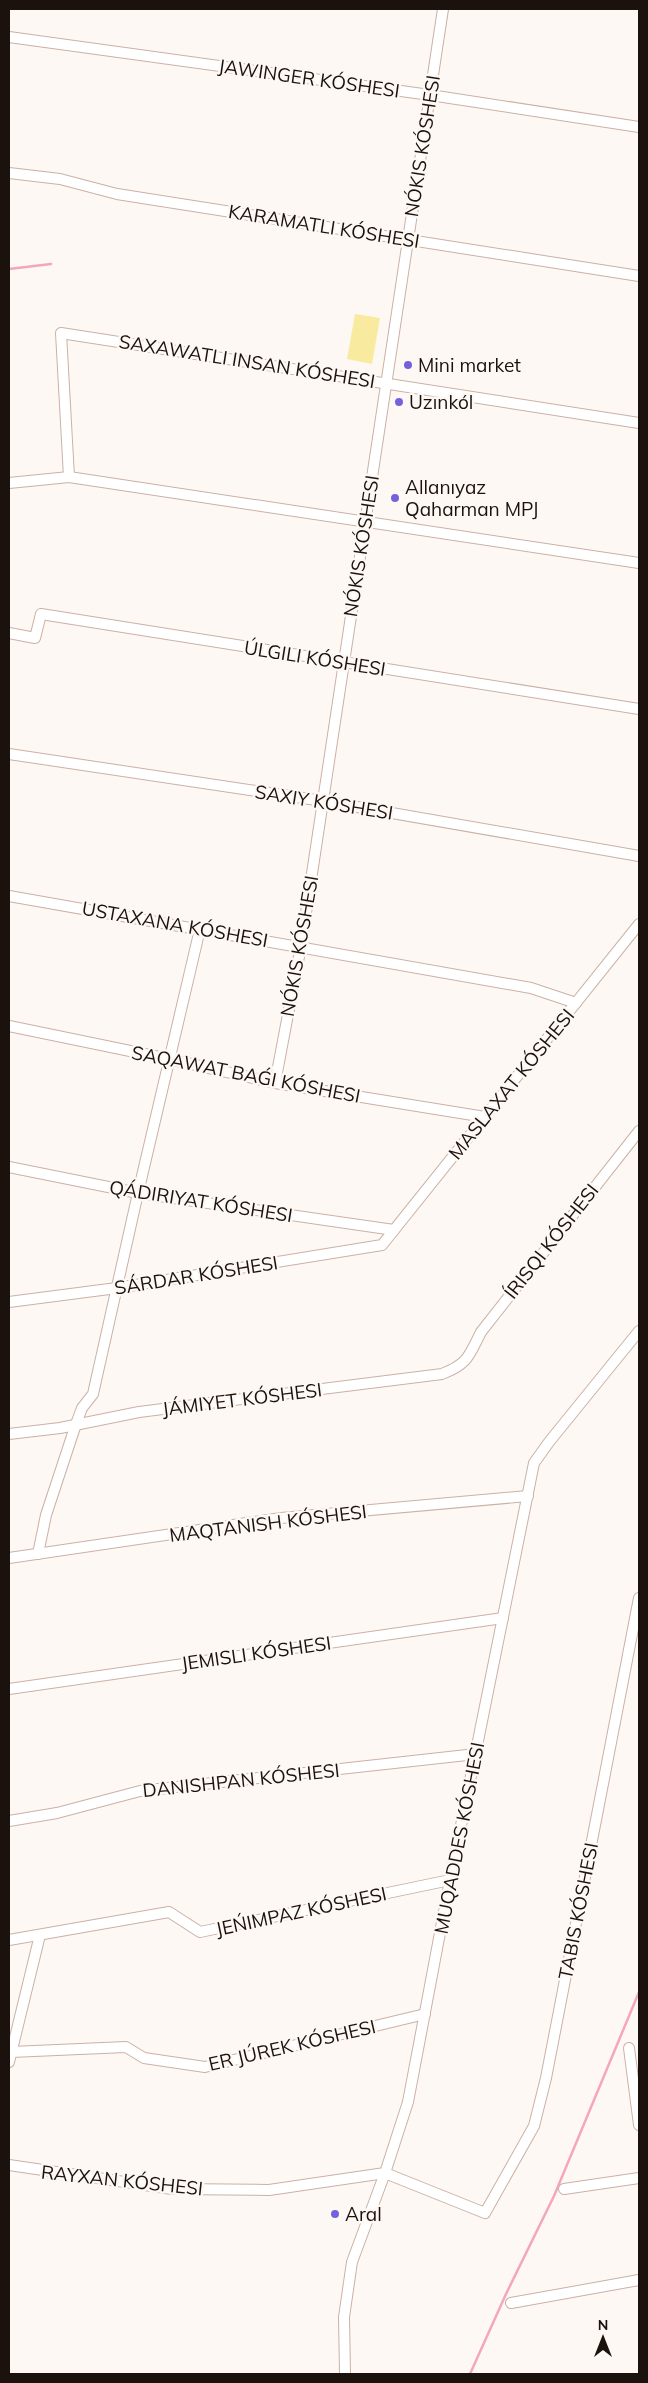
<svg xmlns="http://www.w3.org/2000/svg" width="648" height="2383" viewBox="0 0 648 2383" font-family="Mulish,sans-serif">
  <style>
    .green { fill: #f8eb9f }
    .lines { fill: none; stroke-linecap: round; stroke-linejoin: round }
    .stream { stroke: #f4a6bc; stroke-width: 2.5 }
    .minor-casing { stroke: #cbb1a3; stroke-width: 12 }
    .minor { stroke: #fff; stroke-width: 10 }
    .poi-dot { fill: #7561dc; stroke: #fef8f5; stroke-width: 2 }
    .labels { text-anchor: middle; stroke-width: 5; stroke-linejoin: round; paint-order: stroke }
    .street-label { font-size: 19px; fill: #1b120d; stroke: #fef8f5 }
    .poi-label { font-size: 19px; fill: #1b120d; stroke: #fef8f5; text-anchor: start }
  </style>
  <rect width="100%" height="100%" fill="#fef8f5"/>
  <polygon class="green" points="355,314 380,318 372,364 347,359"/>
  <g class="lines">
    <g class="stream">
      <polyline points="9,269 51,264"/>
      <polyline points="470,2374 506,2294 554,2196 639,1992"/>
    </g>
    <g class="minor-casing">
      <g id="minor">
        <polyline points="9,37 430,95 639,127"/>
        <polyline points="9,173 60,179 117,194 639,276"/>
        <polyline points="69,477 61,333 639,423"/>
        <polyline points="9,483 69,477 639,563"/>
        <polyline points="9,633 35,638 41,614 639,709"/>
        <polyline points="9,754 323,801 639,856"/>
        <polyline points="9,896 531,988 576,1003"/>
        <polyline points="9,1026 169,1059 275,1083 485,1117"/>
        <polyline points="275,1083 301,946 443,9"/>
        <polyline points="9,1167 138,1193 394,1230"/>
        <polyline points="9,1302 117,1288 382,1245 639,924"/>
        <path d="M9,1434l51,-6 79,-16 303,-38c26,-10 27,-18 39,-42l158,-201"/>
        <polyline points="38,1554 46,1515 76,1424 82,1408 93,1394 138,1193 200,929"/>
        <polyline points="9,1558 281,1518 528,1496"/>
        <polyline points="9,1689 503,1618"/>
        <polyline points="9,1821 57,1813 140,1791 476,1754"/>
        <polyline points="9,1940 169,1912 200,1932 450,1880"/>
        <polyline points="629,2048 639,2125"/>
        <polyline points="11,2052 126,2047 144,2058 205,2067 425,2014"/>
        <polyline points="9,2062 40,1935"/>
        <polyline points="9,2165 172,2189 269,2190 385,2173 485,2213 534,2126 546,2078 639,1598"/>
        <polyline points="564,2189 639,2178"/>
        <polyline points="511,2303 639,2280"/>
        <polyline points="345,2374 344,2317 352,2262 385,2173 408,2102 450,1880 534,1463 549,1442 639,1331"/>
      </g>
    </g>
    <use href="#minor" class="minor"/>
  </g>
  <g class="poi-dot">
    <circle cx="408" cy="365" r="5"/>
    <circle cx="399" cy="402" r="5"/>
    <circle cx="395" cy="498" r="5"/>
    <circle cx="335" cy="2214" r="5"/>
  </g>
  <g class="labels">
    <g class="street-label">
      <text transform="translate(309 78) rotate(8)" y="7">JAWINGER KÓSHESI</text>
      <text transform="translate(422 146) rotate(-81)" y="7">NÓKIS KÓSHESI</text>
      <text transform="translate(324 226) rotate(9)" y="7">KARAMATLI KÓSHESI</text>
      <text transform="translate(247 361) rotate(9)" y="7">SAXAWATLI INSAN KÓSHESI</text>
      <text transform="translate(361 546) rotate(-81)" y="7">NÓKIS KÓSHESI</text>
      <text transform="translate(315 658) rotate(9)" y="7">ÚLGILI KÓSHESI</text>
      <text transform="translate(324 802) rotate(9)" y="7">SAXIY KÓSHESI</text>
      <text transform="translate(175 924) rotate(10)" y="7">USTAXANA KÓSHESI</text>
      <text transform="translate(299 946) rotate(-80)" y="7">NÓKIS KÓSHESI</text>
      <text transform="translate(246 1074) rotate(11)" y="7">SAQAWAT BAǴI KÓSHESI</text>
      <text transform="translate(511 1084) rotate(-51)" y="7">MASLAXAT KÓSHESI</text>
      <text transform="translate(201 1201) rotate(9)" y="7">QÁDIRIYAT KÓSHESI</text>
      <text transform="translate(551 1241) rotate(-52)" y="7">ÍRISQI KÓSHESI</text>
      <text transform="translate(196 1275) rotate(-9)" y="7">SÁRDAR KÓSHESI</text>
      <text transform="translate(242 1399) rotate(-7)" y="7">JÁMIYET KÓSHESI</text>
      <text transform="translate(268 1523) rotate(-7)" y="7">MAQTANISH KÓSHESI</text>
      <text transform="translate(256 1653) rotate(-8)" y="7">JEMISLI KÓSHESI</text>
      <text transform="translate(241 1780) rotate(-6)" y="7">DANISHPAN KÓSHESI</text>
      <text transform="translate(459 1838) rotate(-79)" y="7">MUQADDES KÓSHESI</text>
      <text transform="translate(301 1911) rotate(-12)" y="7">JEŃIMPAZ KÓSHESI</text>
      <text transform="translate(578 1911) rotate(-79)" y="7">TABIS KÓSHESI</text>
      <text transform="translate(292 2045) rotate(-13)" y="7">ER JÚREK KÓSHESI</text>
      <text transform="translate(122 2180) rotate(6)" y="7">RAYXAN KÓSHESI</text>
    </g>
    <g class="poi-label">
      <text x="418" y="372">Mini market</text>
      <text x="409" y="409">Uzınkól</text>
      <text x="405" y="494">Allanıyaz<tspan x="405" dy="22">Qaharman MPJ</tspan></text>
      <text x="345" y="2221">Aral</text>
    </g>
  </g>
  <rect width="648" height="2383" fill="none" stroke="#1b120d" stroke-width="20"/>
  <g transform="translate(603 2338)" stroke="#fef8f5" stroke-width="4" paint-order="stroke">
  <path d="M0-4L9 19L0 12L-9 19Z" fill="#1b120d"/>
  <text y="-8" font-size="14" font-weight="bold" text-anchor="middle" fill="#1b120d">N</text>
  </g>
</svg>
